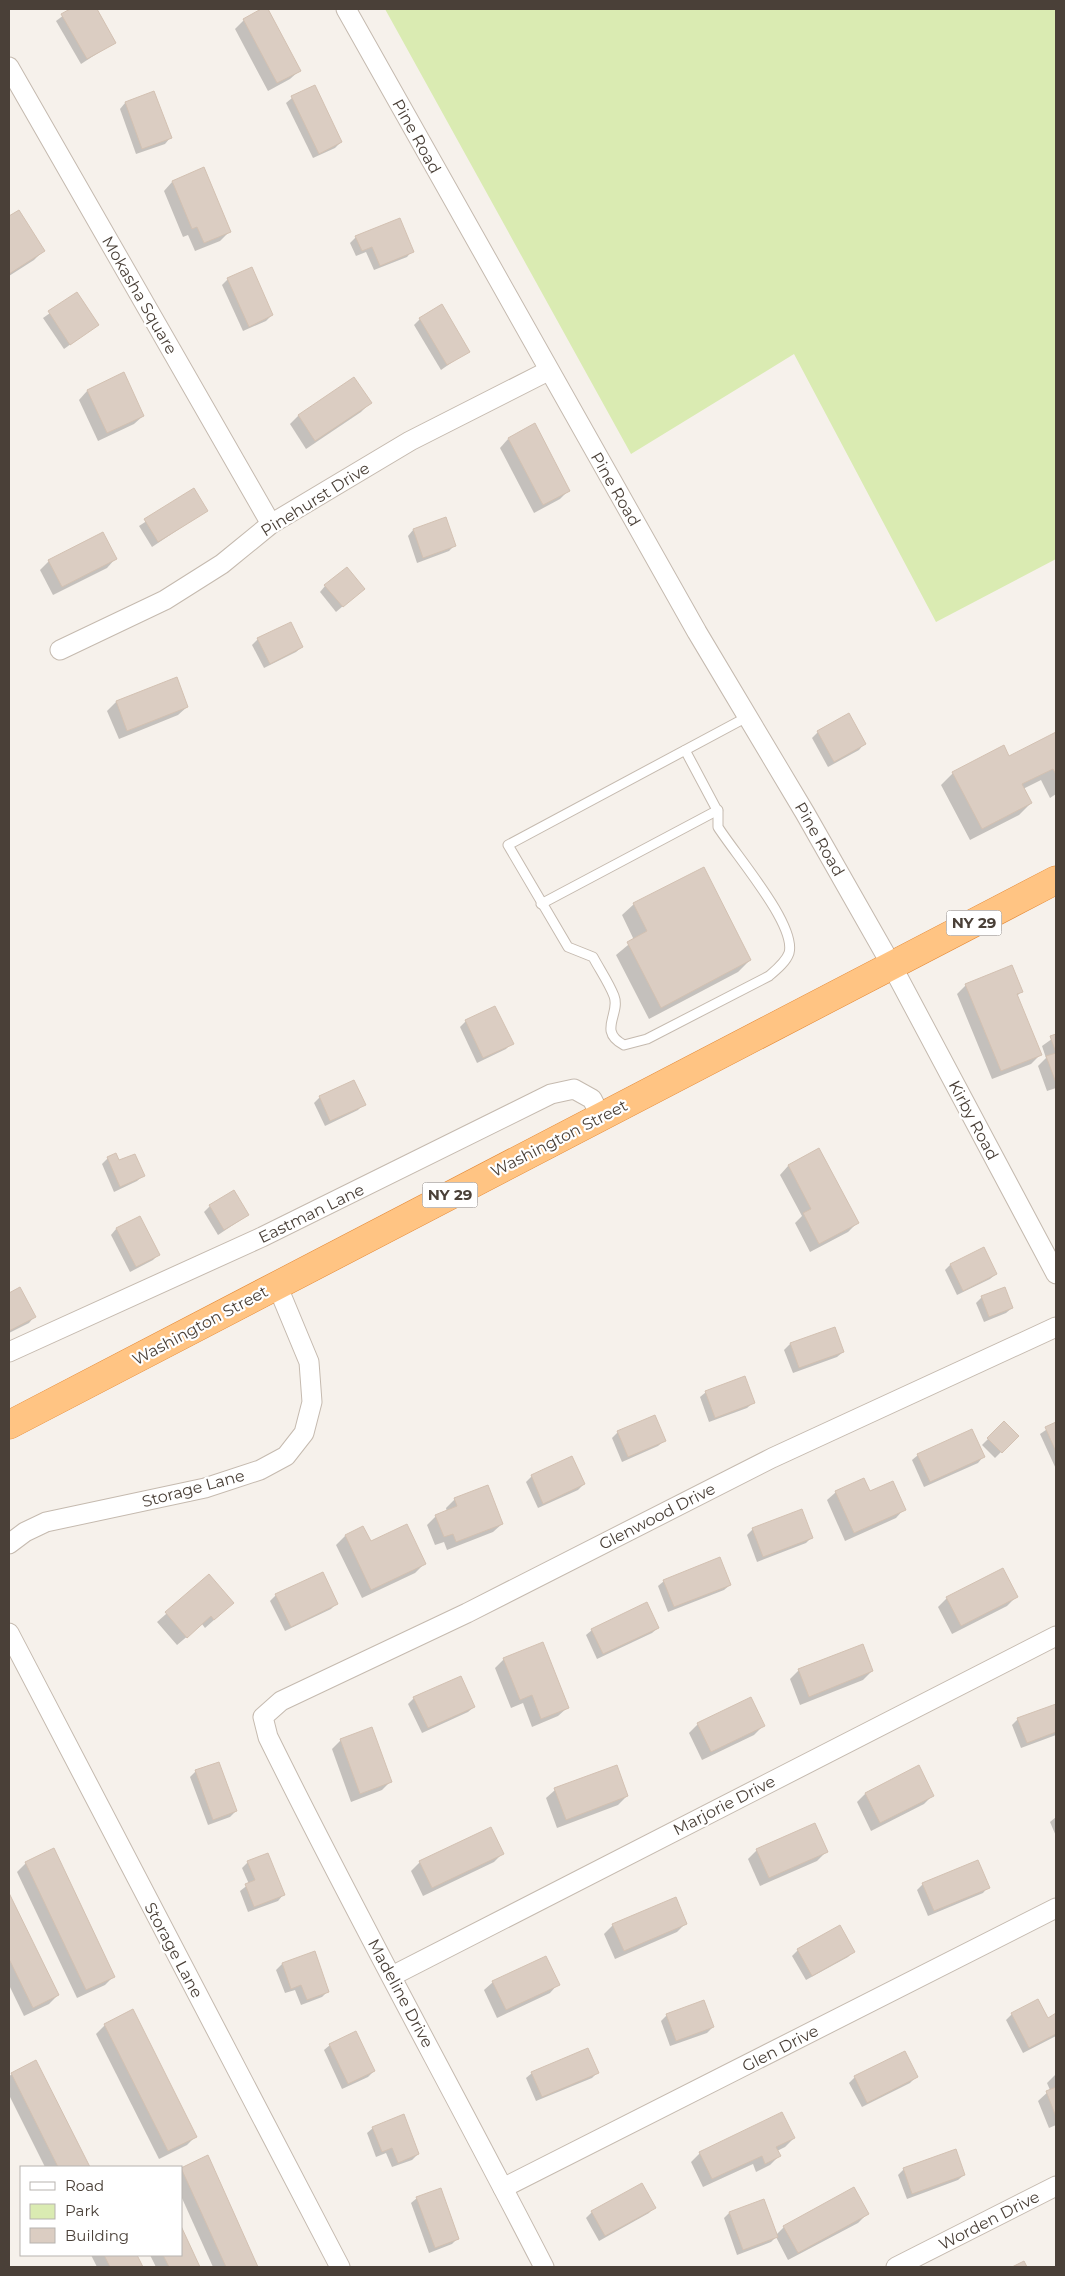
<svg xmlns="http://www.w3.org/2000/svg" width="1065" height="2276" viewBox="0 0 1065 2276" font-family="Montserrat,sans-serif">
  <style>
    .green { fill: #daebb2 }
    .shadow { fill: #0003 }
    .building { fill: #dbcdc2; stroke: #d3c1b2 }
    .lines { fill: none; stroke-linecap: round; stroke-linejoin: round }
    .service-casing { stroke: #c5baaf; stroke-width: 11 }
    .minor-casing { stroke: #c5baaf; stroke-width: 21 }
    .trunk-casing { stroke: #e48936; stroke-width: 29 }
    .service { stroke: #fff; stroke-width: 9 }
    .minor { stroke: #fff; stroke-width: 19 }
    .trunk { stroke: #ffc483; stroke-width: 28 }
    .labels { text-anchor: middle; stroke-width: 4.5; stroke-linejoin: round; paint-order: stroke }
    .shield { fill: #fff; stroke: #807974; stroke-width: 1 }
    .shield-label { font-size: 15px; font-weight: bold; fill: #4a4038 }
    .street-label { font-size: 16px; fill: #4a4038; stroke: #fff }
  </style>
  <rect width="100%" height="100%" fill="#f6f1eb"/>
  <polygon class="green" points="385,9 1056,9 1056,559 936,622 794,354 631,454"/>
  <g class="shadow">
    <polygon points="72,9 95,9 115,42 81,64 56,21"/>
    <polygon points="264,9 266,9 299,71 290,79 268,91 235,29 244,20"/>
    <polygon points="292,98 341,142 335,148 313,158 286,103"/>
    <polygon points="125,103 170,138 165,144 136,154 120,109"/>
    <polygon points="172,182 229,232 220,241 195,251 188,235 183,237 164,191"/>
    <polygon points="18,211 43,251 34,260 9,276 9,217"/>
    <polygon points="356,237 412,251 407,257 374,270 366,252 356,256 350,243"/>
    <polygon points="228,279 272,315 266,321 243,331 222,285"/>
    <polygon points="77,294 97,325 64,349 43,318"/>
    <polygon points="420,319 468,351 441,370 414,325"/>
    <polygon points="123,374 143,416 134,424 98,441 79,400 87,391"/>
    <polygon points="370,403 361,412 306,449 290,424 299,415"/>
    <polygon points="508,439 569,490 560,499 534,513 500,448"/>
    <polygon points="194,490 206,511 152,547 139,526"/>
    <polygon points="413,530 455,545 449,551 417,563 408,536"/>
    <polygon points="115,559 107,568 53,595 40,570 49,561"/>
    <polygon points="325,586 357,594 336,612 320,592"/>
    <polygon points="258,639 302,647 296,652 264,668 252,645"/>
    <polygon points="176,679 187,707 178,715 119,739 107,711 116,702"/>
    <polygon points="818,732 864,744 859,750 828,767 812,738"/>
    <polygon points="1056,733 1056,794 1050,798 1041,780 1023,789 1031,803 1019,815 970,840 941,785 953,773 1009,758"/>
    <polygon points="634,904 750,960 738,972 649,1019 616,955 634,940 622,915"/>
    <polygon points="966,985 1022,991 1016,997 1040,1055 1031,1064 992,1079 957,994"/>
    <polygon points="494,1007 512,1043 506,1049 477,1063 460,1027 466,1021"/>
    <polygon points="1056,1036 1056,1088 1047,1091 1038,1066 1046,1058 1042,1046"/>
    <polygon points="320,1097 364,1104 358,1110 325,1126 314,1103"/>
    <polygon points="818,1150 857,1223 848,1232 810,1252 795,1223 802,1216 780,1175 788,1166"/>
    <polygon points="108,1158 119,1162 143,1176 137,1181 114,1192 102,1164"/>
    <polygon points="210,1206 248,1215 218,1235 204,1212"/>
    <polygon points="139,1217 159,1254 153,1260 130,1272 111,1235 116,1229"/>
    <polygon points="984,1248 996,1274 990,1279 957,1295 945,1270 950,1265"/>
    <polygon points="20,1289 34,1317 29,1323 9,1333 9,1295"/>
    <polygon points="982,1297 1012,1308 1006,1313 984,1322 976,1303"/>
    <polygon points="834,1328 843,1352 837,1357 793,1373 784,1350 790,1344"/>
    <polygon points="706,1392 753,1403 747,1408 709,1422 700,1397"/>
    <polygon points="654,1417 664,1441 658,1446 622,1462 612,1438 617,1433"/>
    <polygon points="1004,1423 1017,1436 995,1458 982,1445"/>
    <polygon points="1056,1423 1056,1469 1040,1434"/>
    <polygon points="918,1455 983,1457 978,1463 924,1487 912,1460"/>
    <polygon points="572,1458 584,1484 578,1490 538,1508 526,1482 532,1476"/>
    <polygon points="836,1492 869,1493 904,1509 896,1518 845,1541 827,1500"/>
    <polygon points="455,1499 502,1524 493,1532 447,1550 444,1542 435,1545 427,1525 436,1516 447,1512 446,1508"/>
    <polygon points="363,1528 370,1543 424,1564 415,1573 362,1598 336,1545 345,1536"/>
    <polygon points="753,1529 812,1537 806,1543 757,1562 747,1535"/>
    <polygon points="209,1576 223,1612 205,1628 202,1624 177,1645 157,1622"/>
    <polygon points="664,1581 730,1585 724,1590 668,1612 658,1586"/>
    <polygon points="276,1595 336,1604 331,1609 285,1631 270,1601"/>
    <polygon points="1016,1597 1007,1606 952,1634 938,1607 947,1598"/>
    <polygon points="658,1628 652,1633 597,1659 586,1635 592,1630"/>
    <polygon points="504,1659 567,1708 558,1716 532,1727 523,1703 511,1708 495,1668"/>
    <polygon points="799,1670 872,1671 863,1680 800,1705 790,1679"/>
    <polygon points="414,1698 474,1707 468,1712 422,1733 408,1704"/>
    <polygon points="1056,1705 1056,1735 1021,1748 1012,1725 1018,1719"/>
    <polygon points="698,1724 763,1726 754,1735 702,1760 689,1733"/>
    <polygon points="341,1740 391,1781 382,1790 351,1802 332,1749"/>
    <polygon points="196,1771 236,1811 230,1817 208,1825 190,1777"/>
    <polygon points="555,1790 627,1796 618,1805 557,1828 546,1798"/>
    <polygon points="865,1794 933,1795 924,1804 871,1831 857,1802"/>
    <polygon points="1056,1817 1056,1836 1050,1822"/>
    <polygon points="757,1850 826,1852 817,1861 760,1886 748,1859"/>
    <polygon points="503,1853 494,1862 423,1896 411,1871 420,1862"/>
    <polygon points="248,1862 283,1895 278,1901 248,1912 240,1891 249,1884 242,1868"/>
    <polygon points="26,1863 114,1976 105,1985 77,1998 17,1872"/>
    <polygon points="923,1884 988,1887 983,1893 928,1916 917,1890"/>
    <polygon points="9,1896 58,1995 49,2004 24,2016 9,1985"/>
    <polygon points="686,1923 677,1932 615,1959 604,1934 613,1925"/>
    <polygon points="798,1950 853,1952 848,1957 806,1980 792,1956"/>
    <polygon points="314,1952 328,1991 322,1997 301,2005 295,1990 285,1993 276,1970 282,1964"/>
    <polygon points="493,1982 558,1984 550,1993 497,2018 484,1990"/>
    <polygon points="1012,2014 1047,2019 1056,2015 1056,2036 1023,2053 1006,2020"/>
    <polygon points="667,2015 713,2027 707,2033 670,2046 661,2021"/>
    <polygon points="105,2025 195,2137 187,2145 159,2159 96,2034"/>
    <polygon points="330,2045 374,2071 368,2077 342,2089 324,2050"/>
    <polygon points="35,2062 88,2167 45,2167 9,2095 9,2076"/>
    <polygon points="532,2073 597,2073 592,2078 536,2101 526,2078"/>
    <polygon points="1056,2074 1056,2125 1049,2128 1038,2101 1050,2090 1047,2083"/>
    <polygon points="855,2077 916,2077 910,2083 862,2107 849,2083"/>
    <polygon points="373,2128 418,2154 412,2160 392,2167 386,2153 376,2157 367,2133"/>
    <polygon points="794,2138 785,2147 777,2151 779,2156 770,2165 756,2172 753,2164 703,2187 691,2162 700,2153"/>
    <polygon points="182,2169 257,2267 213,2267 181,2196"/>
    <polygon points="904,2169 964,2175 958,2180 907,2199 898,2175"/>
    <polygon points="642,2184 654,2207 649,2213 599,2241 586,2218 592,2212"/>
    <polygon points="417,2198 458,2238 452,2244 429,2253 411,2203"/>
    <polygon points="729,2213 776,2235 784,2227 867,2214 858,2223 788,2260 776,2237 771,2242 737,2255 724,2218"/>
    <polygon points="181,2229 199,2267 156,2267 150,2255 181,2255"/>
    <polygon points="91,2255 135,2255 142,2267 97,2267"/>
  </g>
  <g class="building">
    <polygon points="70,9 97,9 116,43 87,59 61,14"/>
    <polygon points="261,9 268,9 301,71 277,83 243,19"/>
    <polygon points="315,85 342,142 319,154 291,96"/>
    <polygon points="154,91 172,138 142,149 125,102"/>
    <polygon points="204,167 231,232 204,243 197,227 192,229 172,181"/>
    <polygon points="19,210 45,251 9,274 9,216"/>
    <polygon points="400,218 414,252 380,266 372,247 362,251 355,236"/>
    <polygon points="252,267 273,315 249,327 227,278"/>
    <polygon points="77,292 99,325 70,345 48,311"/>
    <polygon points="442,304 470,352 447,365 419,318"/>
    <polygon points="124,372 144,416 107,433 87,390"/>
    <polygon points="354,377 372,403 315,441 298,415"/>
    <polygon points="535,423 570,491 543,505 508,438"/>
    <polygon points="194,488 208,511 158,542 144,519"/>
    <polygon points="446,517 456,546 423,558 413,529"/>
    <polygon points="103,532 117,559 62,587 48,560"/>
    <polygon points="347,567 365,589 343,607 324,585"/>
    <polygon points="291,622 303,647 270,664 257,638"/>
    <polygon points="177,677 188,707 127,731 116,701"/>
    <polygon points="849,713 866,744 834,762 817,731"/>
    <polygon points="1056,732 1056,775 1053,769 1022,784 1032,803 982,829 952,772 1004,745 1009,756"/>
    <polygon points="704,867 751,960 661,1008 627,942 647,931 633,903"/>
    <polygon points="1012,965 1023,992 1017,994 1042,1055 1001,1071 965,984"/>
    <polygon points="495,1006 514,1044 483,1058 465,1020"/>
    <polygon points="1056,1034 1056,1083 1046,1056 1056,1053 1050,1036"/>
    <polygon points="354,1080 366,1105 330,1121 319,1096"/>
    <polygon points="819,1148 859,1223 819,1244 803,1213 811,1209 788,1165"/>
    <polygon points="116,1153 119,1160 135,1154 145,1176 120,1187 107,1157"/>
    <polygon points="234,1190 249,1215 224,1230 209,1205"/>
    <polygon points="140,1216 160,1255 136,1267 116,1228"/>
    <polygon points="984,1247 997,1274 963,1291 950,1264"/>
    <polygon points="20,1287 36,1317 9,1331 9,1293"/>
    <polygon points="1005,1287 1013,1308 989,1317 981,1296"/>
    <polygon points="835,1327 844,1352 799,1368 790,1343"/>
    <polygon points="745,1376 755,1403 715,1418 705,1391"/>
    <polygon points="655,1415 666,1441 628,1457 617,1431"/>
    <polygon points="1004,1421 1019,1436 1002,1453 987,1438"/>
    <polygon points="1056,1422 1056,1452 1045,1427"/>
    <polygon points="972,1429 985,1457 930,1482 917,1454"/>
    <polygon points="572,1456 585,1484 543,1504 531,1475"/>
    <polygon points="864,1478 870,1491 893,1481 906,1510 854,1533 835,1491"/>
    <polygon points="488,1485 503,1524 456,1542 453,1534 444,1537 435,1515 457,1506 454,1498"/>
    <polygon points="802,1509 813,1538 763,1557 752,1528"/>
    <polygon points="407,1524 426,1564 371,1590 345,1535 363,1526 371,1541"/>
    <polygon points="720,1557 731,1585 674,1607 663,1580"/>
    <polygon points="1003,1568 1018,1597 961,1626 946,1597"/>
    <polygon points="323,1572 338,1604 291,1627 275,1594"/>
    <polygon points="209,1574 234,1603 214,1620 211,1616 187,1638 165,1612"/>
    <polygon points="647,1602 659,1628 603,1654 591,1629"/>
    <polygon points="543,1642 569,1708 541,1719 532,1695 520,1700 503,1658"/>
    <polygon points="863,1644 873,1671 809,1697 798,1669"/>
    <polygon points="461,1676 475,1707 428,1728 413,1697"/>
    <polygon points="751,1697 765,1726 711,1752 697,1723"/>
    <polygon points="1056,1704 1056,1732 1027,1743 1017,1718"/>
    <polygon points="372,1727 392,1782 360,1794 340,1739"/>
    <polygon points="219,1762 237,1811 213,1820 195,1770"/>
    <polygon points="617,1765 628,1796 566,1820 554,1788"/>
    <polygon points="919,1765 934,1796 880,1823 865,1793"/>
    <polygon points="815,1823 828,1852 769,1878 756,1849"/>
    <polygon points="491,1827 504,1854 432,1888 419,1861"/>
    <polygon points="54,1848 115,1977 86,1990 25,1862"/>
    <polygon points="268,1853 285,1895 254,1907 245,1884 255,1880 247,1861"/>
    <polygon points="978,1860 990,1888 934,1911 922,1883"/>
    <polygon points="9,1893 59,1995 33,2008 9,1959"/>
    <polygon points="676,1897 687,1924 624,1951 612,1924"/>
    <polygon points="840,1925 855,1952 812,1976 797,1949"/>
    <polygon points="315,1951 329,1992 307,2000 301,1985 291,1989 282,1963"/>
    <polygon points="546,1956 560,1985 506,2010 492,1981"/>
    <polygon points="1038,1999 1048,2018 1056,2013 1056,2034 1029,2048 1011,2013"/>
    <polygon points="704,2000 714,2027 676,2041 666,2014"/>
    <polygon points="133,2009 197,2137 168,2151 104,2024"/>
    <polygon points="356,2031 375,2071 348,2084 329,2044"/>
    <polygon points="588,2048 599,2073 542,2097 531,2072"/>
    <polygon points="905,2051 918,2077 867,2103 854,2076"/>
    <polygon points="36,2060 90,2167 58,2167 11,2073"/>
    <polygon points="1056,2087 1056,2117 1046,2091"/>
    <polygon points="782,2112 795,2138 776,2147 781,2156 765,2164 762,2156 712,2179 699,2152"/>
    <polygon points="404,2114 419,2154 398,2163 392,2148 382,2152 372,2127"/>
    <polygon points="956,2149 965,2175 912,2194 903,2168"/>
    <polygon points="208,2155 258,2267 226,2267 181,2168"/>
    <polygon points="642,2183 656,2208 605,2236 591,2211"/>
    <polygon points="854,2187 869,2214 798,2253 783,2226"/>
    <polygon points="441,2188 459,2239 435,2248 416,2197"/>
    <polygon points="764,2199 778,2237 743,2250 729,2212"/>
    <polygon points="181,2226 200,2267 169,2267 163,2255 181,2255"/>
    <polygon points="104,2255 137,2255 143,2267 110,2267"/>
    <polygon points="1024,2261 1027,2267 1012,2267"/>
  </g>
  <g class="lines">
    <g class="service-casing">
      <g id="service">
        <path d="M685,750l33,62v15c16,26 79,98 71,126 -3,9 -13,17 -20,23l-122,63 -23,6c-27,-14 -3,-31 -10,-49 -5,-13 -14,-26 -21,-39l-25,-10 -60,-102 239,-128"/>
        <polyline points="541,904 718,810"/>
      </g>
    </g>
    <g class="minor-casing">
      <g id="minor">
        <polyline points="346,9 697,632 805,813 892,966 1056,1274"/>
        <polyline points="9,67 271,524"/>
        <polyline points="60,650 165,600 222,564 271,524 410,441 548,371"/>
        <polyline points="9,1352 262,1237 551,1094 574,1089 592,1099 601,1117"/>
        <polyline points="9,1544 25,1532 46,1522 205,1488 260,1470 286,1456 304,1433 312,1402 309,1362 277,1285"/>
        <polyline points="9,1633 340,2267"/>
        <polyline points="392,1976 1056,1636"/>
        <polyline points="503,2188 1056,1908"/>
        <path d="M544,2267c-91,-177 -188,-351 -276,-530l-5,-20 18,-16 186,-88 305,-155 284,-131"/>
        <polyline points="896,2267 1056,2186"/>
      </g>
    </g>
    <g class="trunk-casing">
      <polyline id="trunk" points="9,1425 1056,880"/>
    </g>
    <use href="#service" class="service"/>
    <use href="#minor" class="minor"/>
    <use href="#trunk" class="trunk"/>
  </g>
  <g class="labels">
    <g class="shield">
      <rect x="946.5" y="910.5" width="55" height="25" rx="4"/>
      <rect x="422.5" y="1182.5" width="55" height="25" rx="4"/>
    </g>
    <g class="shield-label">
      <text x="974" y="928">NY 29</text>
      <text x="450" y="1200">NY 29</text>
    </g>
    <g class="street-label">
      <text transform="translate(417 136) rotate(61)" y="6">Pine Road</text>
      <text transform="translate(140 295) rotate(60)" y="6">Mokasha Square</text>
      <text transform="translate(616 489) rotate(60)" y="6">Pine Road</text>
      <text transform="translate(315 499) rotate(-32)" y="6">Pinehurst Drive</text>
      <text transform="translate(820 839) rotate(60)" y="6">Pine Road</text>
      <text transform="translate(974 1120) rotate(62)" y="6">Kirby Road</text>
      <text transform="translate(559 1138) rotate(-27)" y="6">Washington Street</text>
      <text transform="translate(311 1213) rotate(-26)" y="6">Eastman Lane</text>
      <text transform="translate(200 1325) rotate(-28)" y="6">Washington Street</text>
      <text transform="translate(193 1488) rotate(-15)" y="6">Storage Lane</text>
      <text transform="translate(657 1516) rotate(-27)" y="6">Glenwood Drive</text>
      <text transform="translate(724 1805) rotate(-27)" y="6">Marjorie Drive</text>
      <text transform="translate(174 1950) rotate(62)" y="6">Storage Lane</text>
      <text transform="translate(401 1993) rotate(62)" y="6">Madeline Drive</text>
      <text transform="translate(780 2048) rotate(-27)" y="6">Glen Drive</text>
      <text transform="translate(989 2220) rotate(-27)" y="6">Worden Drive</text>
    </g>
  </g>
  <rect width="1065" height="2276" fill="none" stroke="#4a4038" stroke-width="20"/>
  <rect x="20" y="2166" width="162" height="90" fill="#ffffff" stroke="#b7b3af"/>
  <rect x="30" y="2182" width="25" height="8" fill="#ffffff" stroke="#b7b3af"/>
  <text x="65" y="2191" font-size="15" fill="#4a4038">Road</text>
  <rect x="30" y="2204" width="25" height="15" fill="#daebb2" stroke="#b7b3af"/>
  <text x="65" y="2216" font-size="15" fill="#4a4038">Park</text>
  <rect x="30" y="2228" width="25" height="15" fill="#dbcdc2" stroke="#b7b3af"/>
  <text x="65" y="2241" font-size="15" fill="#4a4038">Building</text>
</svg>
